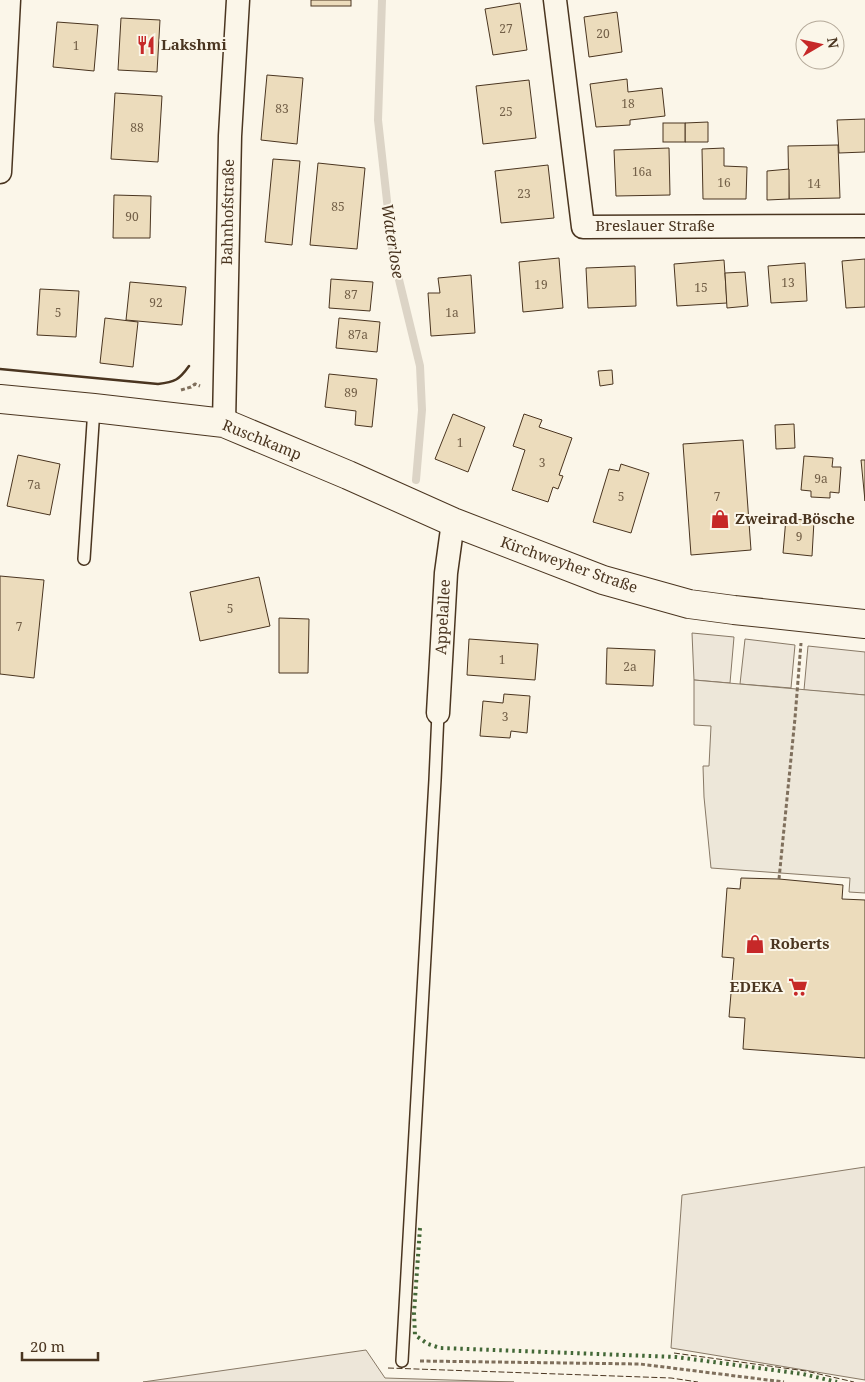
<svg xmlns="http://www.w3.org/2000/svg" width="865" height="1382" viewBox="0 0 865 1382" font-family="'Noto Serif',serif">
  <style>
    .green { fill: #ede6d9; stroke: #887966 }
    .parking { fill: #ede7d9; stroke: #887966 }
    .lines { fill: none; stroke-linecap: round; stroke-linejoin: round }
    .stream { stroke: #dcd4c6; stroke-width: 8 }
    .building { fill: #ecdcbc; stroke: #4a3520 }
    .lane-casing { stroke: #4a3520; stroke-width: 14 }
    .street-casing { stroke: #4a3520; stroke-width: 25 }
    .secondary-casing { stroke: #4a3520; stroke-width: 30 }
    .path { stroke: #7f6f5c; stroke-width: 3; stroke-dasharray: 4 2.5; stroke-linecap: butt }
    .lane { stroke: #fbf6e9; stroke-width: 11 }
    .street { stroke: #fbf6e9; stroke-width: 22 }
    .secondary { stroke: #fbf6e9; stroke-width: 28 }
    .hedge { stroke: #436837; stroke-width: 4; stroke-dasharray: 2.5 4; stroke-linecap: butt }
    .fence { stroke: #4a3520; stroke-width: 1; stroke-dasharray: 6 2.5; stroke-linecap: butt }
    .wall { stroke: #4a3520; stroke-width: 2.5 }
    .labels { text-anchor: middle; stroke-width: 4; stroke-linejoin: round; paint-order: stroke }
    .number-label { font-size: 12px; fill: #725f47 }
    .poi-label { font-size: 15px; font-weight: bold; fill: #4a3520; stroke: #fbf6e9; text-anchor: start }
    .street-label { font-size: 15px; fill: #4a3520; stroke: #fbf6e9 }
    .water-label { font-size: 16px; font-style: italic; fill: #4a3520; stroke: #fbf6e9 }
  </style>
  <rect width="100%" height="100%" fill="#fbf6e9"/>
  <g class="green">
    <polygon points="692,633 734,637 730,683 694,680"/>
    <polygon points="745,639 795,645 791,688 740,684"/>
    <polygon points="808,646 865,652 865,695 804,690"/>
    <polygon points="865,1167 865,1380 671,1348 682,1195"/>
    <polygon points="366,1350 385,1378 514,1382 143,1382"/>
  </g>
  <polygon class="parking" points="694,680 865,695 865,893 849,892 850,878 711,868 704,797 703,766 709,766 711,726 694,725"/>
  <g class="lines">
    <polyline class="stream" points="382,0 378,120 393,255 420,366 422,410 416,480"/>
  </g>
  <g class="building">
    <rect x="311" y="0" width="40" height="6"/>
    <polygon points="520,3 527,50 493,55 485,9"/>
    <polygon points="617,12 622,52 589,57 584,17"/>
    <polygon points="121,18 160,20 157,72 118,70"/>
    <polygon points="57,22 98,25 94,71 53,67"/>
    <polygon points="267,75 303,78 297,144 261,140"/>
    <polygon points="627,79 628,92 662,88 665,116 630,120 630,125 596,127 590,84"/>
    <polygon points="529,80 536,138 483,144 476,86"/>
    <polygon points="115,93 162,96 158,162 111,159"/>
    <polygon points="865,119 865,152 839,153 837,120"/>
    <polygon points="708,122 708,142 685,142 685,123"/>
    <rect x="663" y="123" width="22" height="19"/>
    <polygon points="838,145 840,198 789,199 788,146"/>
    <polygon points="669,148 670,195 616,196 614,150"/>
    <polygon points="724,148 724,166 747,167 746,199 703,199 702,149"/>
    <polygon points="273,159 300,161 292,245 265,242"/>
    <polygon points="318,163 365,168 357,249 310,245"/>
    <polygon points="548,165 554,218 501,223 495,171"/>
    <polygon points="789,169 789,199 767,200 767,171"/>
    <polygon points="114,195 151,196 150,238 113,238"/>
    <polygon points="559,258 563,308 523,312 519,262"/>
    <polygon points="865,259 865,307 846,308 842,261"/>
    <polygon points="724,260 727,303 677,306 674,264"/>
    <polygon points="805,263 807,301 771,303 768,266"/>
    <polygon points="635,266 636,306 588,308 586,268"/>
    <polygon points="745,272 748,306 727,308 725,273"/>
    <polygon points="471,275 475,333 431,336 428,293 440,293 438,278"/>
    <polygon points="331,279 373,282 370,311 329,308"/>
    <polygon points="130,282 186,287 182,325 126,320"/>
    <polygon points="40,289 79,291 76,337 37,335"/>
    <polygon points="105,318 138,322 133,367 100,363"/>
    <polygon points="339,318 380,322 377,352 336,348"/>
    <polygon points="612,370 613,384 600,386 598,371"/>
    <polygon points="329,374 377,379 372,427 355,425 356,411 325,407"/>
    <polygon points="453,414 485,427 468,472 435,459"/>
    <polygon points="524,414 542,420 539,427 572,438 559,475 563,476 558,489 553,487 548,502 512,490 525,450 513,446"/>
    <polygon points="794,424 795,448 776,449 775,425"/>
    <polygon points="743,440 751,550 691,555 683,444"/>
    <polygon points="18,455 60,464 50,515 7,506"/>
    <polygon points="804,456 833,458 832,467 841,467 839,493 830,492 830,498 811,497 811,491 801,490"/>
    <polygon points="861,460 865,460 865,501"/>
    <polygon points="621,464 649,473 631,533 593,522 609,469 619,471"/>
    <polygon points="786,518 814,521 812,556 783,553"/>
    <polygon points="0,576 44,580 34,678 0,674"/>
    <polygon points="259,577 270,626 200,641 190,592"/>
    <polygon points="279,618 309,619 308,673 279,673"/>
    <polygon points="469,639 538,644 535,680 467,675"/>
    <polygon points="607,648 655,650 653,686 606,684"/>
    <polygon points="504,694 530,696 527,733 511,731 510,738 480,736 483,701 503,703"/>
    <polygon points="741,878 779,879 843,885 842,899 865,900 865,1058 743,1049 745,1018 729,1017 734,958 722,957 727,888 740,889"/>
  </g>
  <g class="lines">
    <g class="lane-casing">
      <g id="lane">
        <polyline points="84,559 94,408"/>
        <polyline points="402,1361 435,780 438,713"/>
      </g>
    </g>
    <g class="street-casing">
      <g id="street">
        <polyline points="555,0 583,227 865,226"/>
        <polyline points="0,172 9,0"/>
        <polyline points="224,423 230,136 238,0"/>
        <polyline points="438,713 446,573 453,522"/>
      </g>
    </g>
    <g class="secondary-casing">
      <polyline id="secondary" points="0,399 94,408 224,423 348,475 453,522 603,580 689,604 734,610 865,624"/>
    </g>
    <g class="path">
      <polyline points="181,390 191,387 195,384 200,386"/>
      <polyline points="779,879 795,718 801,643"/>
      <polyline points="420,1361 640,1364 784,1382"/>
    </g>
    <use href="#lane" class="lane"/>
    <use href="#street" class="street"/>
    <use href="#secondary" class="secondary"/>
    <polyline class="hedge" points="420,1228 414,1313 415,1335 428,1344 440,1348 676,1357 803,1374 837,1382"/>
    <g class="fence">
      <polyline points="674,1353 806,1371 854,1382"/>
      <polyline points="388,1368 671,1378 698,1382"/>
    </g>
    <path class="wall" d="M0,369l158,15c17,-2 21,-4 31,-18"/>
  </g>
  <defs>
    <g id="restaurant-bare" transform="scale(1.5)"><path d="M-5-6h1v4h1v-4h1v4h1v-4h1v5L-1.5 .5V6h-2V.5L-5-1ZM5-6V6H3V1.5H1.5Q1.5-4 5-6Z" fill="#c62828" stroke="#fbf6e9" stroke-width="2.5" paint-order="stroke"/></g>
    <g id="shop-bare" transform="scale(1.5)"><path d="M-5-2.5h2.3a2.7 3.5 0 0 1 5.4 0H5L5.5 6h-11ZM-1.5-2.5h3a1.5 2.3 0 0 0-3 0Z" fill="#c62828" stroke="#fbf6e9" stroke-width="2.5" paint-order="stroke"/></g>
    <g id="supermarket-bare" transform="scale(1.5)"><path d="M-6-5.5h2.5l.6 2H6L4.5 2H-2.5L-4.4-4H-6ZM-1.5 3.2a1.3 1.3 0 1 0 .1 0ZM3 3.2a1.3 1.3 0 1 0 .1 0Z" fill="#c62828" stroke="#fbf6e9" stroke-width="2.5" paint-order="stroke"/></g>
  </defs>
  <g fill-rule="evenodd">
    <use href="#restaurant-bare" x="146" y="45"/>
    <use href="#shop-bare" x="720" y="519"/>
    <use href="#shop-bare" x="755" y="944"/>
    <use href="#supermarket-bare" x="798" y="987"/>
  </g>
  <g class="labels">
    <g class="number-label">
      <text x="506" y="33">27</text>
      <text x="603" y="38">20</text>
      <text x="76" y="50">1</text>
      <text x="628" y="108">18</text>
      <text x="282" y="113">83</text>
      <text x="506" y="116">25</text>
      <text x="137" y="132">88</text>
      <text x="642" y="176">16a</text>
      <text x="724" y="187">16</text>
      <text x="814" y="188">14</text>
      <text x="524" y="198">23</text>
      <text x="338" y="211">85</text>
      <text x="132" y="221">90</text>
      <text x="788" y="287">13</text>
      <text x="541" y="289">19</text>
      <text x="701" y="292">15</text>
      <text x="351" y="299">87</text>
      <text x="156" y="307">92</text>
      <text x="58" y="317">5</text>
      <text x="452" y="317">1a</text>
      <text x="358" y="339">87a</text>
      <text x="351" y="397">89</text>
      <text x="460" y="447">1</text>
      <text x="542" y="467">3</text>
      <text x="821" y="483">9a</text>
      <text x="34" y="489">7a</text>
      <text x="621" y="501">5</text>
      <text x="717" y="501">7</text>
      <text x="799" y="541">9</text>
      <text x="230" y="613">5</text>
      <text x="19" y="631">7</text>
      <text x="502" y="664">1</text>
      <text x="630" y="671">2a</text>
      <text x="505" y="721">3</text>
    </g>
    <g class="poi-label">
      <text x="161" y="50">Lakshmi</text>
      <text x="735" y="524">Zweirad Bösche</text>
      <text x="770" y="949">Roberts</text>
      <text x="783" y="992" text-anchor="end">EDEKA</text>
    </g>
    <g class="street-label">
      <text transform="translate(228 212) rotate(-89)" y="5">Bahnhofstraße</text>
      <text x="655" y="231">Breslauer Straße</text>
      <text transform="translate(262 440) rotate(22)" y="5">Ruschkamp</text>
      <text transform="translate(569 565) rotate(19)" y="5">Kirchweyher Straße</text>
      <text transform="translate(443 617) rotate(-87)" y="5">Appelallee</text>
    </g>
    <g class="water-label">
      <text transform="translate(393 241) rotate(81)" y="6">Waterlose</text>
    </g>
  </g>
  <g transform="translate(820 45) rotate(81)"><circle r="24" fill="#fbf6e9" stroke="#b4a999"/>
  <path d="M0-4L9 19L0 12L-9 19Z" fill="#c62828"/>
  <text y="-8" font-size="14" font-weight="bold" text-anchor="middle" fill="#4a3520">N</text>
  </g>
  <path d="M22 1352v8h76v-8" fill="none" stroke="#4a3520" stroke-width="2.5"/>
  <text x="30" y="1352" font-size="15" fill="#4a3520" stroke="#fbf6e9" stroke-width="4" paint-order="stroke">20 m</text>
</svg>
